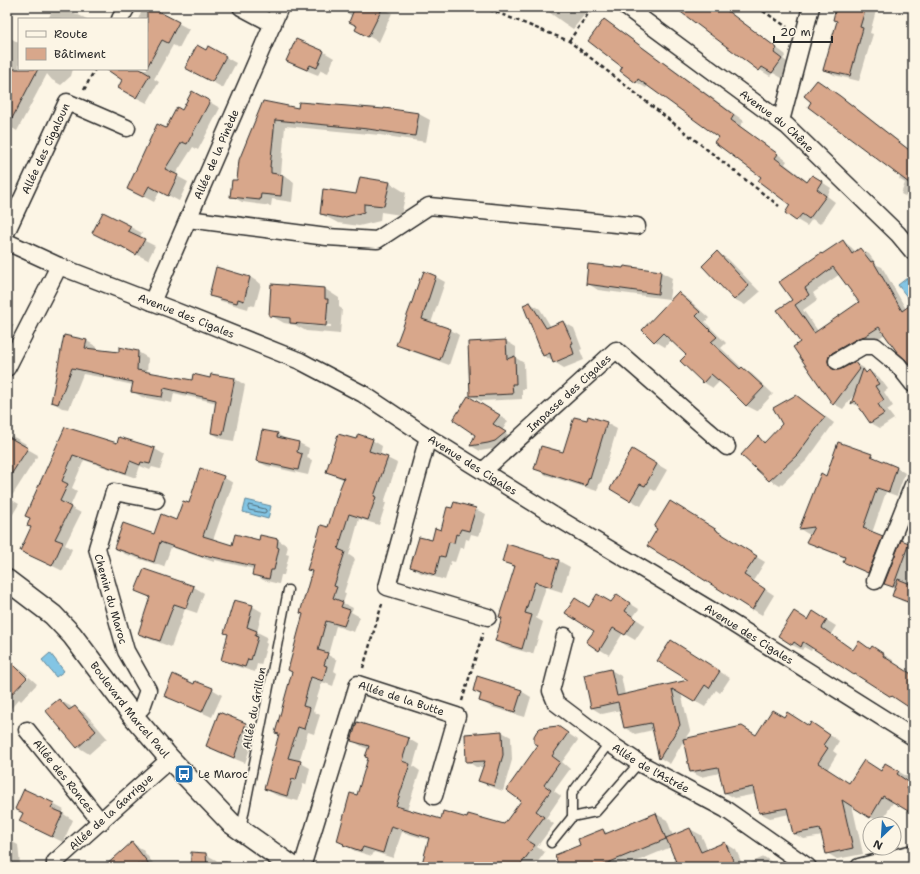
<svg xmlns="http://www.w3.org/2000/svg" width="920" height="874" viewBox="0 0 920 874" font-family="'Shantell Sans',sans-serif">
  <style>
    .water { fill: #83c5e4; stroke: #60879a }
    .shadow { fill: #0003; fill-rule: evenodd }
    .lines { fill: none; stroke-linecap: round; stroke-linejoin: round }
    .shore { stroke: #4e6975; stroke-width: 1 }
    .building { fill: #d8a78b; stroke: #2b2b2b; fill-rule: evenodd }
    .service-casing { stroke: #2b2b2b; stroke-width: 11 }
    .minor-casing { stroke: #2b2b2b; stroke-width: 19 }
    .tertiary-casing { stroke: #2b2b2b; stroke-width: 23 }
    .path { stroke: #2b2b2b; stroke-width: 2.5; stroke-dasharray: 4 3; stroke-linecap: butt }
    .service { stroke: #fcf5e5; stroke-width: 8 }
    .minor { stroke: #fcf5e5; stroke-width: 16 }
    .tertiary { stroke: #fcf5e5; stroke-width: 20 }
    .labels { text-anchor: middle; stroke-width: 3.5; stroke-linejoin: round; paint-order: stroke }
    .street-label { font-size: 11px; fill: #2b2b2b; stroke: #fcf5e5 }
    .poi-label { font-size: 11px; fill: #2b2b2b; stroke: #fcf5e5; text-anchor: start }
  </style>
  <rect width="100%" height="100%" fill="#fcf5e5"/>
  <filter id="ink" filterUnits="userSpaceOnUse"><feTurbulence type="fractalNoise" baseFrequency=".025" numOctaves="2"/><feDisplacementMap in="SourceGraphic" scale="8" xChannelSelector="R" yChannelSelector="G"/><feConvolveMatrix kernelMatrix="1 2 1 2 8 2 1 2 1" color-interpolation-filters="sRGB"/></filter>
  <g filter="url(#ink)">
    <g class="water">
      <polygon points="907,278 913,286 913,301 911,302 898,285"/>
      <polygon points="246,500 271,506 268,519 243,512"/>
      <polygon points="50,653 64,671 56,677 42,660"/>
    </g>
    <g class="shadow">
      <polygon points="54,7 61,7 87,19 48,19"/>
      <polygon points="144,7 148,7 189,29 179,48 173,45 154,79 159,82 147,103 129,94 123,69 147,69 147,19 138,19"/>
      <polygon points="336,7 381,7 392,13 379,42 366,35 358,26 352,16"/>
      <polygon points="542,7 587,7 589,9 573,29 564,23"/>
      <polygon points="675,7 722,7 786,55 783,59 792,65 782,78 773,73 770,76 760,70"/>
      <polygon points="837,7 877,7 870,33 873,34 859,81 834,75 824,69 838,21 834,19"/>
      <polygon points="604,20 614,26 744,121 740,126 787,161 785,164 808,182 813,176 831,188 827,196 835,202 820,224 812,219 807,226 797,220 791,205 720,137 648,85 646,88 636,82 624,67"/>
      <polygon points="7,36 19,43 19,69 73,69 71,76 61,85 52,80 47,74 17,131 7,125"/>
      <polygon points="209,48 236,63 223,88 197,73"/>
      <polygon points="324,52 334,58 328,73 321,70 318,75 298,67 287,61"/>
      <polygon points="817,81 827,87 850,103 911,151 913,146 913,200 901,194 905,183 899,179 901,176 813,102"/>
      <polygon points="192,92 220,108 198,150 193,147 175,175 188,182 179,201 160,191 154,202 139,194 166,130 182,111"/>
      <polygon points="264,102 299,109 419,114 430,120 426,142 380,135 285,126 281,174 282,175 294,182 292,202 272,199 271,206 242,202 231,196 238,181"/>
      <polygon points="390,183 406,193 401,215 381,212 380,221 359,226 338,223 321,214 356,195"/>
      <polygon points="103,213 142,233 139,238 155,246 148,260 132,252 132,253 104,239"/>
      <path d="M843,241l8,6 5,5 4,-3 9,5 8,11 5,2 24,42h7v56l-28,-31 -49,33 2,4 17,-8 9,5 2,4h1l2,-1 10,6 9,12 -4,3 9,14 -6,4 7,9 -14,9 -9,-5 -10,-15 -9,-5 4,-11 -13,17 -9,-5 -40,-57 7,-4 -8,-43 30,-45zM840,274l20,28 -42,29 -15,-21 14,-10 -4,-7z"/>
      <polygon points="717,253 728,259 760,292 745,305 734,299"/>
      <polygon points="661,272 672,278 669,299 598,290 587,283"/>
      <polygon points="250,277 261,284 255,306 249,305 248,309 221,301 210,295"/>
      <polygon points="436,277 445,282 431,323 451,330 459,335 449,365 406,349 397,344"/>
      <path d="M325,289l14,9v9l3,2 -2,25 -34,-3 -11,-6 -11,-2 -14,-8zM298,323l33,2v2l-31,-2z"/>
      <polygon points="678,293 688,299 709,318 705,322 726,343 721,348 742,368 752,374 773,394 757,411 747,406 735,393 720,381 713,388 703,382 687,355 671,340 665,347 655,341"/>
      <polygon points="530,303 540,309 551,327 563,322 574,328 582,349 580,350 584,360 564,368 544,356 524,305"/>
      <polygon points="7,321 14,325 7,338"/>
      <polygon points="87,341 97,347 96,350 120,353 138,352 148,358 147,373 193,381 210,379 212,375 235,379 245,385 234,441 222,439 212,433 217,403 174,393 172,403 142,397 132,391 133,385 115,381 111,379 83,374 69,409 62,408 52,402"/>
      <polygon points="506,341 516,347 516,358 524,363 525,389 522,389 522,399 481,401 471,396"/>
      <polygon points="796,397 807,403 834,423 807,460 780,486 770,480 758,438 766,442 783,424"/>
      <polygon points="468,398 508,421 502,431 514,438 498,448 480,451 471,446 477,434"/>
      <polygon points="587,421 606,423 617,429 601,483 600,482 597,491 546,475 536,469 564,453"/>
      <polygon points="65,428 118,444 120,438 155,449 165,455 160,469 152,467 150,470 140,466 136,478 84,460 72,488 77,491 70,507 81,513 65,545 72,549 63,571 32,556 32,527"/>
      <polygon points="7,433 26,444 24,447 38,455 10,499 19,504 7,524"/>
      <polygon points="277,434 288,440 299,443 309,448 307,458 312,460 308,475 267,466 257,461"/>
      <polygon points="356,440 372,440 382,446 380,455 387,458 397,463 384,503 386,503 379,525 359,519 349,555 355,559 344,592 346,594 343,603 353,608 351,612 360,617 354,632 336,626 328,655 337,660 334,671 337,673 333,686 322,682 313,711 320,715 314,734 308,732 299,762 310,768 306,785 303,784 298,801 276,795 266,789 280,735 276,732 293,672 304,615 301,613 313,572 308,570 329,529 345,480 337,477 327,471"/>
      <polygon points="633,450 667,470 655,491 651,489 641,506 611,489"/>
      <polygon points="870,455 878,460 897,468 905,473 897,496 886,492 872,533 882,537 891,542 877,577 853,567 844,562 845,558 815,546 807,541 812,533 808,534 800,529 826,477"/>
      <polygon points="223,477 233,483 213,540 233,547 260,541 261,536 278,540 288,546 286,554 289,555 284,575 281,575 279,584 263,580 253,574 254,569 215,560 214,562 171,547 164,567 125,554 115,548 155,535 177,521 189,504"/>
      <polygon points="680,508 726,537 725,538 765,562 753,581 774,595 762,615 648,546"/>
      <polygon points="475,509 486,514 479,536 471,534 469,540 466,539 464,548 460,547 455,562 451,561 445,580 421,573 411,567 441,531"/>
      <polygon points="912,517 913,518 913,534 906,530"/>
      <polygon points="902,542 913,547 913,562 911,566 913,566 913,605 902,601 893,595 895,589 885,584"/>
      <polygon points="503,561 559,561 570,567 562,592 546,587 536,618 543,622 533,654 507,647 496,640 503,618 515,568"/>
      <polygon points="194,587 204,593 197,613 185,609 171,647 150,639 139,633 151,598 136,591"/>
      <polygon points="626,601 639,609 633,617 645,625 635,640 623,633 609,655 587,642 595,630 589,608"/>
      <polygon points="252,606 262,612 257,632 267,637 265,642 267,644 261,665 257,664 255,672 232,665 222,660"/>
      <polygon points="823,618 836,626 831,634 854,651 871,649 872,648 893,660 892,663 913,676 913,709 865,679 864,680 854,674 813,647 811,651 804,647 802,650 792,645 808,621"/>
      <polygon points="681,647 730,678 720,693 716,690 705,707 681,693 690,731 685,739 757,736 784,718 809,727 821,729 839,741 833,751 837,754 827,770 850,784 881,771 886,764 908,777 906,781 913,785 913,813 894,801 880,823 852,805 863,854 837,859 827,853 823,836 804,839 794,834 790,814 770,818 760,813 756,794 735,798 725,793 720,773 701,777 691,772 684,740 670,764 660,758 653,730 635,734 625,728 621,710 602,714 592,708 611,670 621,676 625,695 691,681"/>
      <polygon points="7,664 13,665 23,671 28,675 8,696 11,696 29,677 37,684 21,701 19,699 7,713"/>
      <polygon points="195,685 212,689 222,695 212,717 176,701 166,695"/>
      <polygon points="474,691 521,691 531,697 525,717 491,707 481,701 482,696"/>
      <polygon points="59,700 70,706 73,709 75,707 86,714 107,738 89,754 78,747 47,710"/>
      <polygon points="358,723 409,739 419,745 413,766 420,771 407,810 442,820 468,819 505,825 522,801 540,745 532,740 540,729 558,727 578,740 562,762 570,769 554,791 561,796 546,818 554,824 537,847 545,852 534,867 406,867 407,864 423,864 429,840 402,832 393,858 374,852 372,856 355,851 338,841 358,796 369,759 366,757 369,749 363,747 353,741"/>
      <polygon points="246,724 256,731 245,763 218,752 207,746"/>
      <polygon points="502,732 511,737 512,760 503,791 489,786 479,781 484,767 476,767 467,761"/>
      <polygon points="7,744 10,746 7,750"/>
      <polygon points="53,804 64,810 62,813 73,820 63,842 31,827 20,821"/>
      <polygon points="656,814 667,820 673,836 690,829 701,835 708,850 725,843 736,850 743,866 764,857 775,864 776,867 685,867 671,847 628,865 624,863 615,867 560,867 581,845 603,830 609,834"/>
      <polygon points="7,839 18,845 20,865 17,867 7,867"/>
      <polygon points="132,843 142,849 156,867 105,867"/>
      <polygon points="205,854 216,860 217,861 226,861 235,867 192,867"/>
    </g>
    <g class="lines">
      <polygon class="shore" points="249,505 265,509 266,510 266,512 264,513 249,510 248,508"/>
    </g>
    <g class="building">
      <polygon points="147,7 150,7 179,22 168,43 162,40 147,67"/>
      <polygon points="355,7 383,7 368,37 355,30 357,26 349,22"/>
      <polygon points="674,7 722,7 777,48 774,53 782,59 772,73 762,67 759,71"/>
      <polygon points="836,7 866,7 860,27 863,28 850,76 823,70 837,21 833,20"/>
      <polygon points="604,19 734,115 731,120 778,154 775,158 807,182 812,175 822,181 817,189 826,196 809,219 802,214 796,221 785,213 790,205 758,181 761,177 714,142 718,137 638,79 636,83 620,71 622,67 588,41"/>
      <polygon points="296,39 324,51 317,68 310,65 307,70 286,61"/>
      <polygon points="197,45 206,50 208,46 226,56 212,82 185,68"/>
      <polygon points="7,69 38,69 7,128"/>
      <polygon points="106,69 140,69 150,75 136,98 118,88 122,80"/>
      <polygon points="817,80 840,96 913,153 913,186 808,107 811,102 804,96"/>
      <polygon points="192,91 210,101 187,144 182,142 165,169 178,175 168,196 149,186 143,197 127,189 157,124 166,128 177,107 182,110"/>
      <polygon points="263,101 298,108 299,102 384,109 384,108 419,113 415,136 368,129 275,120 270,167 271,167 271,173 283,175 281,196 261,194 260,200 230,197 232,180 237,180 239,160"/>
      <polygon points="360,177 390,182 384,206 364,204 364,212 342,218 320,214 323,189 356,194"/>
      <polygon points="103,212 131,226 128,231 145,239 136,255 121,246 120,247 92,233"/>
      <path d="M843,240l9,14 8,-6 11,14 2,-1 29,50 11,-8v66l-8,-10 -8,-7 -18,-25 -14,9 -7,2 -26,15 -3,3 -1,5 1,4 4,4 4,1 4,-1 14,-7 5,7 -27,36 -40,-58 7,-5 -23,-32 15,-10 -13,-18 42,-29 1,1zM833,267l26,35 -45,31 -19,-28 14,-10 -4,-7z"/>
      <polygon points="717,251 749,286 734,300 702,266"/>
      <polygon points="588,264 623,268 624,266 661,271 658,294 586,284"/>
      <polygon points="216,267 250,277 244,301 238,299 237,303 209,296"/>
      <polygon points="424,271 436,276 422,319 451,329 440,360 396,345 412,302 420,278 421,279"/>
      <polygon points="271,284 325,288 325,299 328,299 326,326 290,323 290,318 269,316"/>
      <polygon points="678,292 700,312 696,316 717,337 711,342 740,369 742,367 764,387 746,406 732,392 711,374 703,383 680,361 686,355 663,333 654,342 642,330"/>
      <polygon points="530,302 546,328 563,321 573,343 571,344 574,354 553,363 550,353 543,356 523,305"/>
      <polygon points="64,335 87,340 85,348 119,352 119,347 138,351 137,370 192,380 193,374 210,378 211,374 235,378 223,435 211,433 216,400 164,388 162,397 131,392 133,382 103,376 104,375 72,368 58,404 51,402"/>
      <polygon points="506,340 507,359 515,356 516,384 512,384 513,394 470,396 468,342"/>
      <polygon points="863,369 866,373 869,370 879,384 875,386 884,400 878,404 884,414 870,423 855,401 851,404"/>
      <polygon points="796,395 825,417 797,455 769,481 741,455 758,436 764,443 782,424 773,408"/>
      <polygon points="468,396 500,415 493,424 506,432 495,441 488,443 470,446 475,435 453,420"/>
      <polygon points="588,416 607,422 590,478 589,477 586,486 534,469 541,446 563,452 574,417 587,420"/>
      <polygon points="65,427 117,443 119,437 155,448 150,464 141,462 140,465 130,461 126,473 73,455 62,481 68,484 60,501 71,507 55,539 63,542 52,566 20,551 31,527 27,526 30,518 25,516"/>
      <polygon points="262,430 278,433 277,437 299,442 297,452 302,454 298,470 256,461"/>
      <polygon points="338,434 356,439 358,434 373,439 369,451 388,457 374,496 376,497 368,520 349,514 338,549 345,552 334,586 337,587 333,598 343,602 341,607 350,610 344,626 326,621 318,650 328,653 324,665 327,666 323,681 311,677 303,706 310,708 304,729 298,727 288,758 301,761 296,780 292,779 287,796 264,789 279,734 275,733 292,672 288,670 303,614 300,613 312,571 307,570 321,525 328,527 340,488 344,478 326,472"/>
      <polygon points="7,436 28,448 7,481"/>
      <polygon points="838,442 872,454 871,456 897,467 889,492 877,488 863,528 883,536 868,573 843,562 845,557 806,542 814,527 799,529 821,473 826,476"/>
      <polygon points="632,449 657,464 645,486 640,484 630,501 610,489"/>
      <polygon points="200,468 224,476 203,536 232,545 235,534 259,540 260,535 278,539 277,547 279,548 274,570 271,570 269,579 252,575 254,566 204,555 203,557 160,542 154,562 114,548 123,523 154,534 161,514 176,520 183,501 189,503"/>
      <polygon points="670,501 717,530 717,531 757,556 744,575 765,589 752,610 671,559 670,560 647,546 657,529 654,527"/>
      <polygon points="454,502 476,508 469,531 461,529 458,535 456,534 454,543 449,542 445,557 440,556 435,575 410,567 419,537 432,540 435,528 441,530 447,507 452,508"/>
      <polygon points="901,540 909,543 893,587 884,584"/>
      <polygon points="507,544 559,560 551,587 535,582 525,613 532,615 522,649 495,641 502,618 499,617 515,566 502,562"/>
      <polygon points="144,569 194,586 186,608 174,604 160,641 138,634 150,597 135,591"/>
      <polygon points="898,579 913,585 913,604 892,596"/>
      <polygon points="597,594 611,602 617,594 630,603 625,611 636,619 625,635 613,628 599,651 586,642 594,631 565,613 575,598 589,607"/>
      <polygon points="234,600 253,605 247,627 257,631 255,636 258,637 251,660 248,659 245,667 221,660 228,634 224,633"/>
      <polygon points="794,611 808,620 813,611 827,620 822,628 853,650 859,641 870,649 872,646 884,654 883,656 913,675 913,710 892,696 891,697 855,674 854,675 842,667 803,642 801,647 794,642 792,645 778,636"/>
      <polygon points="671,640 720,671 709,688 705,685 694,702 672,689 680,725 659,759 651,723 624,728 618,702 591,708 584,675 611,669 617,696 688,680 657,661"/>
      <polygon points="7,658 27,678 7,699"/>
      <polygon points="173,674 194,684 195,681 213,688 202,712 164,696"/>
      <polygon points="477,676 522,690 515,712 479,701 481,694 473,691"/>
      <polygon points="59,699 69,710 75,706 96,731 77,748 45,710"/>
      <polygon points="772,710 784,717 787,712 809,726 811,722 830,735 823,745 828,748 818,763 849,783 864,760 881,771 885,763 899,771 897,774 910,783 907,788 913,791 913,814 883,796 870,818 842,800 853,848 826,854 820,829 793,834 787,808 759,813 753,787 724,793 718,767 690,772 683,739 742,726 756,735"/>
      <polygon points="219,712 246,723 234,758 206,746"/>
      <polygon points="357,722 409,738 402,761 410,764 396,806 441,819 443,811 467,818 468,814 504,824 521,801 506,790 538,745 534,743 534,736 537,731 540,728 558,726 568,733 552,756 560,762 544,785 551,790 536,811 544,817 527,840 535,845 519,867 421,867 429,838 391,826 383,853 363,847 361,851 343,845 344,844 337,841 350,793 357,795 368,758 365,757 369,746 351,741"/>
      <polygon points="502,731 503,755 494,786 478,781 485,761 466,762 465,734"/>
      <polygon points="24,789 54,803 51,808 63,813 52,837 19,821 23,813 15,809"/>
      <polygon points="656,813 666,839 598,867 559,867 555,855 580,845 578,839 603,829 605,834"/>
      <polygon points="690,828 701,852 725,842 736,867 666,867 676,862 666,838"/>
      <polygon points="132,842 149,864 104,867"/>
      <polygon points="191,852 206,853 207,867 191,867"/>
    </g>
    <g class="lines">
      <g class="service-casing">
        <g id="service">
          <polyline points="572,817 572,793 609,743"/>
          <polyline points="241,829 288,590"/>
          <polyline points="551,843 572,817 596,812 639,763"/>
        </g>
      </g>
      <g class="minor-casing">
        <g id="minor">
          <polyline points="241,7 273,24"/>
          <path id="s1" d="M626,7l161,119 111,108 15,18"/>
          <polyline points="120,19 127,7"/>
          <polyline points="781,121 811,7"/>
          <polyline points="188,219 327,237 377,240 429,206 637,226"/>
          <path id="s2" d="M7,231l60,-129 60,26"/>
          <path id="s3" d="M7,242l52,24 114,44 127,51 63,33 65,43 133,83 150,90 202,127"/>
          <path id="s4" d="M152,302l128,-295"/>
          <polyline points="837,361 863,346 875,346 898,365 913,384"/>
          <polyline points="7,368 59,266"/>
          <polyline points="428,437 387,587 488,617"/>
          <path id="s5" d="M483,471l133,-121 111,97"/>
          <polyline points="875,581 913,485"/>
          <path id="s6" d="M565,636l-14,55 5,12 53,40 30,20 86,46 83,58"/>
          <polyline points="133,716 142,707 148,690 126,651 97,548 114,492 156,500"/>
          <path id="s7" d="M27,730l74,92"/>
          <path id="s8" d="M55,867v-5l115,-103"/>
          <path id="s9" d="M302,867l56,-183 99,32 -23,80"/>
          <polyline points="859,867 913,853"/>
        </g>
      </g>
      <g class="tertiary-casing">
        <g id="tertiary">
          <path id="s10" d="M7,580l46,35 19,20 61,81 37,43 61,64 62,44"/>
        </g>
      </g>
      <g class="path">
        <polyline points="483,7 569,41 779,206"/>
        <polyline points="757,7 787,27"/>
        <polyline points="569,41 593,7"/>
        <polyline points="84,90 95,69"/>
        <polyline points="363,668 382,604"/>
        <polyline points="462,701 483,633"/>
      </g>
      <use href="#service" class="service"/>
      <use href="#minor" class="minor"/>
      <use href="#tertiary" class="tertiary"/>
    </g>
  </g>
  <defs>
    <g id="bus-square" transform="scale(1)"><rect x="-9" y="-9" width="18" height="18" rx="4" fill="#1f6fb2" stroke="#fcf5e5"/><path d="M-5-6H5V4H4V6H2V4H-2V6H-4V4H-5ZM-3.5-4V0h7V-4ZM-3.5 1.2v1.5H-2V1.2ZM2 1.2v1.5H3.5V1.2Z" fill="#fff"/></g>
  </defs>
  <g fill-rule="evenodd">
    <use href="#bus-square" x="184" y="774"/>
  </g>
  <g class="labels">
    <g class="street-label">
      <text dy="4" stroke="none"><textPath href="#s1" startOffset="189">Avenue du Chêne</textPath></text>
      <text dy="4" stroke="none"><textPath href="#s2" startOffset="91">Allée des Cigaloun</textPath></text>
      <text dy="4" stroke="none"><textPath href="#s4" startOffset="161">Allée de la Pinède</textPath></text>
      <text dy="4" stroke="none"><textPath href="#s3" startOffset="194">Avenue des Cigales</textPath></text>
      <text dy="4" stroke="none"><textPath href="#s5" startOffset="116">Impasse des Cigales</textPath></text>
      <text dy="4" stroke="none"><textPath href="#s3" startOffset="518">Avenue des Cigales</textPath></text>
      <text transform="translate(111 599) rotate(74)" y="4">Chemin du Maroc</text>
      <text dy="4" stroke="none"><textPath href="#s3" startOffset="842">Avenue des Cigales</textPath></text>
      <text dy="4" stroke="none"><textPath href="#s9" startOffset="237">Allée de la Butte</textPath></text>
      <text transform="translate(254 708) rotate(-79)" y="4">Allée du Grillon</text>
      <text dy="4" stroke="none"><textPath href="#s10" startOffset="180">Boulevard Marcel Paul</textPath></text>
      <text dy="4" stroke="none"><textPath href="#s6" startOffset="185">Allée de l'Astrée</textPath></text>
      <text dy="4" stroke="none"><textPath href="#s7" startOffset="59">Allée des Ronces</textPath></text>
      <text dy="4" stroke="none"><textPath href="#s8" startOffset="80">Allée de la Garrigue</textPath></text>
    </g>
    <g class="poi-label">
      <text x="198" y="778">Le Maroc</text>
    </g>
  </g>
  <rect width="920" height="874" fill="none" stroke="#fcf5e5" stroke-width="24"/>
  <rect x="12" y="12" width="896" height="850" fill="none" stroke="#2b2b2b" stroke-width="1.5" filter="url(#ink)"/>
  <rect x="18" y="18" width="130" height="52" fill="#fcf5e5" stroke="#a8a49b"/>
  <rect x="26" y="31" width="20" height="6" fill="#fcf5e5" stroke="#a8a49b"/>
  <text x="54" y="38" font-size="12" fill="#2b2b2b">Route</text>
  <rect x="26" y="48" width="20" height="12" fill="#d8a78b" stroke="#a8a49b"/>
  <text x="54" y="58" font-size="12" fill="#2b2b2b">Bâtiment</text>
  <g transform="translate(882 836) rotate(205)"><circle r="19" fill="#fcf5e5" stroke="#a8a49b"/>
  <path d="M0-3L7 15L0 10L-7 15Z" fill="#1f6fb2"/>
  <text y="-6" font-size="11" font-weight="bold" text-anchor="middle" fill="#2b2b2b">N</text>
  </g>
  <path d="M774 36v6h58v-6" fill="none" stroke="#2b2b2b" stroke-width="2"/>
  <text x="780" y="36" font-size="12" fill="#2b2b2b" stroke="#fcf5e5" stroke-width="3" paint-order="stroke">20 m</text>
</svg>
